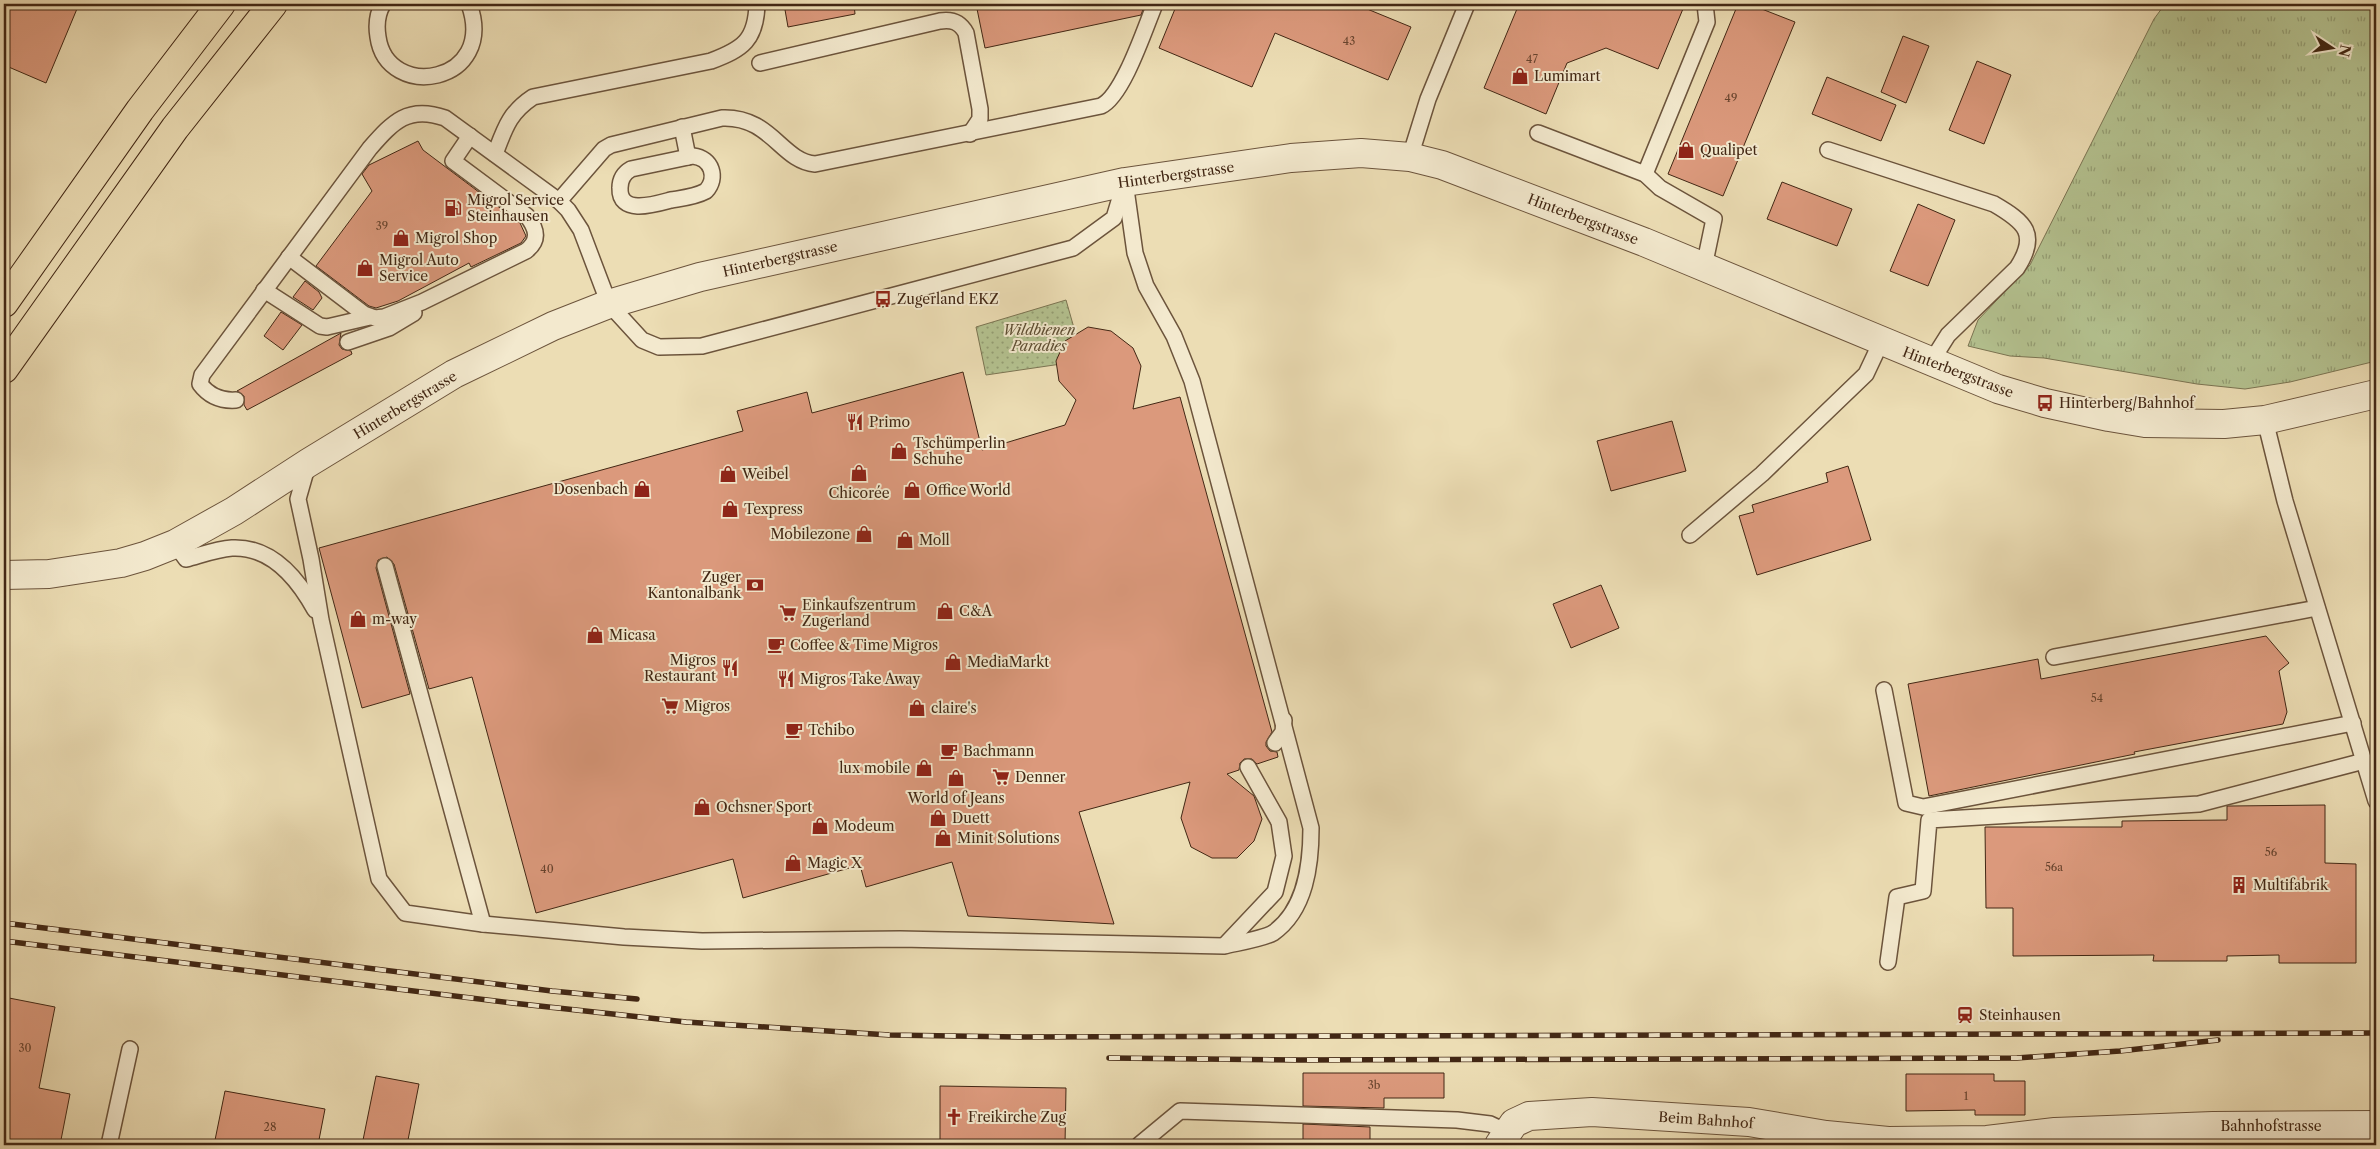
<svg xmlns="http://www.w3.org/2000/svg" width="2380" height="1149" viewBox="0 0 2380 1149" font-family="'Libre Caslon Text',serif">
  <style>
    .grass { fill: url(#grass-tufts); stroke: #7b7452 }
    .park { fill: url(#park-dots); stroke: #7b7452 }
    .building { fill: #db997c; stroke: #422714 }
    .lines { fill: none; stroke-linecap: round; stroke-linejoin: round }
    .service-casing { stroke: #6c543c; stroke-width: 18 }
    .minor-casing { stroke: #6c543c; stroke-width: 30 }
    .tertiary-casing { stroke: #6c543c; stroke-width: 30 }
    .motorway-casing { stroke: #422714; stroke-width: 30 }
    .service { stroke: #f3e9ce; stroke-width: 15 }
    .minor { stroke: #f3e9ce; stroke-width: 28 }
    .tertiary { stroke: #f3e9ce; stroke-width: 28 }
    .motorway { stroke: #ecddb4; stroke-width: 28 }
    .rail-casing { stroke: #422714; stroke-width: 5.5 }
    .rail { stroke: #f3e9ce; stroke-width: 4; stroke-dasharray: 11; stroke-linecap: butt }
    .labels { text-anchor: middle; stroke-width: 4; stroke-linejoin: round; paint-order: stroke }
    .number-label { font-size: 11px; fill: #68442e }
    .poi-label { font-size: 14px; fill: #422714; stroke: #f3e9ce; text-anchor: start }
    .street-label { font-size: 14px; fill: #422714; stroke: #f3e9ce }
    .park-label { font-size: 14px; font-style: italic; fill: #5e4e33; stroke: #f3e9ce }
  </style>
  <defs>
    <pattern id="grass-tufts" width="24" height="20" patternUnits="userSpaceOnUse" patternTransform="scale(1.25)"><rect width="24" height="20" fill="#b4c290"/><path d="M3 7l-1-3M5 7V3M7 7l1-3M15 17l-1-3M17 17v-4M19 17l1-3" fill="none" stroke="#949e74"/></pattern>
    <pattern id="park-dots" width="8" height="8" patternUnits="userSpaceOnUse" patternTransform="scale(1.25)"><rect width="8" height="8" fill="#b4c290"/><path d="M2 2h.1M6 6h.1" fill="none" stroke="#949e74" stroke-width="1.8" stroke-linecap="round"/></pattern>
  </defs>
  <rect width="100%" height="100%" fill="#ecddb4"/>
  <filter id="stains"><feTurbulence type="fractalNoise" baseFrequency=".004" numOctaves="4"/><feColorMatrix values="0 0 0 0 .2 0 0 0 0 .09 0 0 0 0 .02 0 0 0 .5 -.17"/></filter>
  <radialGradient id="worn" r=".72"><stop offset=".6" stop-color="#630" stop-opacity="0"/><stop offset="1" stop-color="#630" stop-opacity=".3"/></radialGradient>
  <polygon class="grass" points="2165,4 2376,4 2376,361 2290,382 2245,389 2197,384 2044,358 2010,356 1968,346 1978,320 2030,265 2154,19"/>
  <polygon class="park" points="1066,300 1076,335 1061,364 986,375 976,327"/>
  <g class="building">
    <polygon points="4,4 79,4 46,83 4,65"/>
    <polygon points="784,4 854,4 855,14 788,27"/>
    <polygon points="976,4 1145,4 1141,15 985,48"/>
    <polygon points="1177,4 1355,4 1411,27 1388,80 1275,33 1252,87 1159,48"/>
    <polygon points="1519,4 1685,4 1658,69 1606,48 1567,63 1546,114 1484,88"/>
    <polygon points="1738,4 1749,4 1795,22 1723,196 1668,174"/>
    <polygon points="1903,36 1929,46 1906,103 1881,92"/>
    <polygon points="1977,61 2011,75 1984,144 1949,130"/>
    <polygon points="1827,77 1896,105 1881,141 1812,114"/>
    <polygon points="418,141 423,150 520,223 526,236 521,243 471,267 469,263 398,301 376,308 369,306 316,266 372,191 362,174 369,165"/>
    <polygon points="1782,182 1852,209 1837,246 1767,219"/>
    <polygon points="1918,204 1955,220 1928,286 1890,271"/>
    <polygon points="305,281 319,292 322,298 313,310 293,297"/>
    <polygon points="281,312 302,325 283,350 264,336"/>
    <polygon points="1088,327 1111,331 1133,348 1141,366 1133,409 1180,397 1272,732 1266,742 1266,746 1270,751 1277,752 1278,757 1257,764 1252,759 1244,759 1240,763 1239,770 1227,774 1254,796 1262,819 1254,841 1237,858 1212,858 1191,847 1181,818 1190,782 1079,812 1114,924 968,916 952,862 866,887 860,865 743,898 733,859 536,913 472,677 429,689 394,564 387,557 378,560 376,568 410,694 362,708 319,548 743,431 737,411 807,392 812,413 963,372 982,450 1065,425 1076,400 1059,381 1056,361 1065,341"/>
    <polygon points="341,333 339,345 342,349 351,351 352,354 247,410 244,405 244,396 237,391"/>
    <polygon points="1672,421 1686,471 1611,491 1597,441"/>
    <polygon points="1848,466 1871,540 1757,575 1739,516 1754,512 1752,505 1828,482 1826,473"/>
    <polygon points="1601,585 1619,628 1571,648 1553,604"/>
    <polygon points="2266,636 2289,663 2279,671 2287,712 2283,724 2134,752 2135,754 1929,796 1908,684 2038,659 2041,679"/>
    <polygon points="2325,805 2325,863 2356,864 2356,963 2279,963 2279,955 2227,956 2227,961 2153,961 2154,955 2013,956 2013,908 1986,908 1985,827 2122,827 2122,821 2227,820 2227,806 2230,806"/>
    <polygon points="4,997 55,1007 39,1088 70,1094 60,1145 4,1145"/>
    <polygon points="1303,1073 1444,1073 1444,1098 1384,1098 1384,1108 1303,1106"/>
    <polygon points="1906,1074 1994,1074 1994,1081 2025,1081 2025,1115 1975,1115 1975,1110 1906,1111"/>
    <polygon points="376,1076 419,1084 407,1145 362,1145"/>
    <polygon points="940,1086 1066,1088 1065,1145 940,1145"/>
    <polygon points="225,1091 325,1109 318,1145 214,1145"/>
    <polygon points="1303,1124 1370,1127 1370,1145 1303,1145"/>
  </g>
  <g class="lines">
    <g class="service-casing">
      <g id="service">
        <path d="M383,4c-6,10 -7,21 -5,33 9,65 120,47 91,-33"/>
        <path d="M760,63l180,-42c12,-2 20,1 26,12l14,76v10l-10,15"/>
        <polyline points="682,127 688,157"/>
        <polyline points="1538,133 1645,174 1660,188 1714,219 1704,267"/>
        <path d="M1828,150l166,54c31,18 45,30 23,64l-69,67 -17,27"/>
        <path d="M495,154c10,-26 14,-41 38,-57l178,-36c32,-12 45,-21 46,-57"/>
        <path d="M693,156c19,2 25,22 13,35 -11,6 -23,7 -35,9 -15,4 -52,16 -51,-12 0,-9 4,-15 11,-19z"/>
        <polyline points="1410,157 1428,99 1467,4"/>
        <polyline points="1645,174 1707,22 1705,4"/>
        <path d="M559,201l45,-52 7,-4 111,-27c49,-2 59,43 93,46l286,-58c22,-10 44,-78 54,-102"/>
        <path d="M289,257l75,57 11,4 9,-1 38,-15 104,-51c14,-11 11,-22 1,-35l-74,-55 17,-25"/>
        <polyline points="264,290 320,326 327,327 370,317"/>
        <polyline points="348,342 389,328 414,313"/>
        <path d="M236,400c-14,1 -27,-4 -36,-16l2,-9 168,-227c23,-26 38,-43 75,-30l114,83 9,9 13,20 28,74 33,36 17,7 43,-1 371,-98 41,-30 9,-30"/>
        <polyline points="2265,420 2285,501 2376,801"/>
        <path d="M308,464l-10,35 13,60 10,61 58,259 26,34 78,11 141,13 78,4 198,-2 324,7c12,-3 39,-7 49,-13 33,-23 38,-69 38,-105l-119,-447 -18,-45 -28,-50 -11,-33 -10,-71"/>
        <polyline points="1690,535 1762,474 1866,374 1881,342"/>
        <path d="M175,544l11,15c15,-4 31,-10 46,-11 40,-2 66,31 83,62"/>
        <polyline points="385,566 483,924"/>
        <polyline points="2054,657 2317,608"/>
        <polyline points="1884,690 1906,803 1923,807 2353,723"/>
        <polyline points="1275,743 1283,732 1284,720"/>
        <polyline points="1225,945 1275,892 1284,856 1279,822 1248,767"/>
        <polyline points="1888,962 1897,897 1923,891 1929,820 2199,804 2364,761"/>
        <polyline points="109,1145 130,1049"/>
        <polyline points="1139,1145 1180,1111 1457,1120 1490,1124 1507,1132"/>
      </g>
    </g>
    <g class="minor-casing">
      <polyline id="minor" points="1499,1145 1514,1123 1529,1116 1592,1112 1749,1122 1826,1135 1888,1141 1987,1140 2055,1132 2213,1126 2376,1125"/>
    </g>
    <g class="tertiary-casing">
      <polyline id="tertiary" points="4,575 49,574 121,563 145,556 175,544 234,511 308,463 454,374 553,326 609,304 700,277 1125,182 1291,158 1361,153 1410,157 1442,165 1644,242 1998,389 2045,403 2109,417 2145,423 2224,424 2265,420 2376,394"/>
    </g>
    <g class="motorway-casing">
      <g id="motorway">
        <polyline points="4,303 140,110 221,4"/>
        <polyline points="4,369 175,128 273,4"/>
      </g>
    </g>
    <use href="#service" class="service"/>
    <use href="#minor" class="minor"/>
    <use href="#tertiary" class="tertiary"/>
    <use href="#motorway" class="motorway"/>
    <g class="rail-casing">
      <g id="rail">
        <polyline points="4,923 552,991 637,999"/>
        <polyline points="4,941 512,1003 686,1022 889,1035 1019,1037 2376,1033"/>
        <polyline points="1109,1058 1300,1060 2017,1058 2120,1051 2218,1040"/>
      </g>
    </g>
    <use href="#rail" class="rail"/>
  </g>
  <defs>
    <g id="shop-bare" transform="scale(1.35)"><path d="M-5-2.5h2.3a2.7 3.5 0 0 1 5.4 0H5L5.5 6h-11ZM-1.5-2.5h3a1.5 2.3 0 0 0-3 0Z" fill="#8f2418" stroke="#f3e9ce" stroke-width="2.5" paint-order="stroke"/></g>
    <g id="fuel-bare" transform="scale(1.35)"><path d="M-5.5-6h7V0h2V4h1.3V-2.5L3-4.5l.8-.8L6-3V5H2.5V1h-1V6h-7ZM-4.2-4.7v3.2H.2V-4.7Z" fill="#8f2418" stroke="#f3e9ce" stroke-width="2.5" paint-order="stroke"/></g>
    <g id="bus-bare" transform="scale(1.35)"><path d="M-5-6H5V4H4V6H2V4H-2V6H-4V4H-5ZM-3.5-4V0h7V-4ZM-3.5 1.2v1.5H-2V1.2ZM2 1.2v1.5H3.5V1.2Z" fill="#8f2418" stroke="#f3e9ce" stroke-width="2.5" paint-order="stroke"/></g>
    <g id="restaurant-bare" transform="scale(1.35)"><path d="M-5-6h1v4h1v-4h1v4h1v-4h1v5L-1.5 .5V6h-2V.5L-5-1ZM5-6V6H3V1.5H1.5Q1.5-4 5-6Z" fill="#8f2418" stroke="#f3e9ce" stroke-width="2.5" paint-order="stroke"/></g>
    <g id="bank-bare" transform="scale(1.35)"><path d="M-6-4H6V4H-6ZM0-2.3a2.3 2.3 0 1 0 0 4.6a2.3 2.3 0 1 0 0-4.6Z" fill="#8f2418" stroke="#f3e9ce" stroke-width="2.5" paint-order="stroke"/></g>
    <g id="supermarket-bare" transform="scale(1.35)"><path d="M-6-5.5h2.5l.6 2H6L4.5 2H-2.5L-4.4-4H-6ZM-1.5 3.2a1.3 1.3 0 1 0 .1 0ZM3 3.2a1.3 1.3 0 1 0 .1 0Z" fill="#8f2418" stroke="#f3e9ce" stroke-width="2.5" paint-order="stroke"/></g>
    <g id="cafe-bare" transform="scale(1.35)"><path d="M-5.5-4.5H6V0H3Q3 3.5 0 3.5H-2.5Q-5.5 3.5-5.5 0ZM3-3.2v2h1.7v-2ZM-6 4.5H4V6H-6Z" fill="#8f2418" stroke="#f3e9ce" stroke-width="2.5" paint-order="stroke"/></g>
    <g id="building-bare" transform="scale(1.35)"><path d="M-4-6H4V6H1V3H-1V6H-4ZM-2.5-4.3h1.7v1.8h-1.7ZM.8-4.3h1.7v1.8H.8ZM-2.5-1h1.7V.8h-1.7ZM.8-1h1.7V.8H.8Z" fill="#8f2418" stroke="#f3e9ce" stroke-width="2.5" paint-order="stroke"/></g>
    <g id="station-bare" transform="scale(1.35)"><path d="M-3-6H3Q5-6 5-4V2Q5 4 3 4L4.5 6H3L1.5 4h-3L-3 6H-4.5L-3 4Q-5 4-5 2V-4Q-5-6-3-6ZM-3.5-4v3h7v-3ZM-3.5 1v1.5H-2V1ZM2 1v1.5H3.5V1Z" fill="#8f2418" stroke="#f3e9ce" stroke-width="2.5" paint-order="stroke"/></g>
    <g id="church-bare" transform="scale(1.35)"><path d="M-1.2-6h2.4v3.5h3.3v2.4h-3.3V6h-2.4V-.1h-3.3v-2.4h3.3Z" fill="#8f2418" stroke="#f3e9ce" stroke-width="2.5" paint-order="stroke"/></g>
  </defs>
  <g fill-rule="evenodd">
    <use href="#shop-bare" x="1520" y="76"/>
    <use href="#shop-bare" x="1686" y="150"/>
    <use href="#fuel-bare" x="453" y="208"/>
    <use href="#shop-bare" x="401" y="238"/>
    <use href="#shop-bare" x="365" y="268"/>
    <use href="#bus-bare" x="883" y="299"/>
    <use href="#bus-bare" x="2045" y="403"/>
    <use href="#restaurant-bare" x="855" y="422"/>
    <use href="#shop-bare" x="899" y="451"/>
    <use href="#shop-bare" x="859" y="473"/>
    <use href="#shop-bare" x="728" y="474"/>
    <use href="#shop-bare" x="642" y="489"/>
    <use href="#shop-bare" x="912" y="490"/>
    <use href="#shop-bare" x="730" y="509"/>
    <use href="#shop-bare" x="864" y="534"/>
    <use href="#shop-bare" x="905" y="540"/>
    <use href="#bank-bare" x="755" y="585"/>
    <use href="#shop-bare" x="945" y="611"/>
    <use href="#supermarket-bare" x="788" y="613"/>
    <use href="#shop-bare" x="358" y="619"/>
    <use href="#shop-bare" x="595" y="635"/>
    <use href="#cafe-bare" x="776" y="645"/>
    <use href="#shop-bare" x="953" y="662"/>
    <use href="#restaurant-bare" x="730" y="668"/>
    <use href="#restaurant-bare" x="786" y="679"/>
    <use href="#supermarket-bare" x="670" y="706"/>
    <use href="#shop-bare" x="917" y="708"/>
    <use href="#cafe-bare" x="794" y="730"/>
    <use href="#cafe-bare" x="949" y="751"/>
    <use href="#shop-bare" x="924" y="768"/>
    <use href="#supermarket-bare" x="1001" y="777"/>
    <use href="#shop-bare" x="956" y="778"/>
    <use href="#shop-bare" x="702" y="807"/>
    <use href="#shop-bare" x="938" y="818"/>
    <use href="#shop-bare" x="820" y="826"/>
    <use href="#shop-bare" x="943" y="838"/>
    <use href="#shop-bare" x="793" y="863"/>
    <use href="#building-bare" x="2239" y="885"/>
    <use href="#station-bare" x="1965" y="1015"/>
    <use href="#church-bare" x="954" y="1117"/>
  </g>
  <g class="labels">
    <g class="number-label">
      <text x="1349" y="45">43</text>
      <text x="1532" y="63">47</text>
      <text x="1731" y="102">49</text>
      <text x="382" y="230">39</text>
      <text x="2097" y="702">54</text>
      <text x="2271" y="856">56</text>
      <text x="2054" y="871">56a</text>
      <text x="547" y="873">40</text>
      <text x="25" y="1052">30</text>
      <text x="1374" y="1089">3b</text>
      <text x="1966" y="1100">1</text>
      <text x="270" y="1131">28</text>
    </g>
    <g class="poi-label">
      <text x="1534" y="81">Lumimart</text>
      <text x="1700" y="155">Qualipet</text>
      <text x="467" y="205">Migrol Service<tspan x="467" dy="16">Steinhausen</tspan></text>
      <text x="415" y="243">Migrol Shop</text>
      <text x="379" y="265">Migrol Auto<tspan x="379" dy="16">Service</tspan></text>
      <text x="897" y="304">Zugerland EKZ</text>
      <text x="2059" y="408">Hinterberg/Bahnhof</text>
      <text x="869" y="427">Primo</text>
      <text x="913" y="448">Tschümperlin<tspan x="913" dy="16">Schuhe</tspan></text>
      <text x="742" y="479">Weibel</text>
      <text x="628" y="494" text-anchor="end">Dosenbach</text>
      <text x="926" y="495">Office World</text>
      <text x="859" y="498" text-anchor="middle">Chicorée</text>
      <text x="744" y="514">Texpress</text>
      <text x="850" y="539" text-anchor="end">Mobilezone</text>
      <text x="919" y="545">Moll</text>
      <text x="741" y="582" text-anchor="end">Zuger<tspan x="741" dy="16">Kantonalbank</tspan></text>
      <text x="802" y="610">Einkaufszentrum<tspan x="802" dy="16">Zugerland</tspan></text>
      <text x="959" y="616">C&amp;A</text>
      <text x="372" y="624">m-way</text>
      <text x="609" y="640">Micasa</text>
      <text x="790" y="650">Coffee &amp; Time Migros</text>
      <text x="716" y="665" text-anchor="end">Migros<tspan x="716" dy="16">Restaurant</tspan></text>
      <text x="967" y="667">MediaMarkt</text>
      <text x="800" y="684">Migros Take Away</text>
      <text x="684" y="711">Migros</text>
      <text x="931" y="713">claire's</text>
      <text x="808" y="735">Tchibo</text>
      <text x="963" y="756">Bachmann</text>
      <text x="910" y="773" text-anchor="end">lux mobile</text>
      <text x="1015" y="782">Denner</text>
      <text x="956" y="803" text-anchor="middle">World of Jeans</text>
      <text x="716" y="812">Ochsner Sport</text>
      <text x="952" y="823">Duett</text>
      <text x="834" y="831">Modeum</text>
      <text x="957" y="843">Minit Solutions</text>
      <text x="807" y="868">Magic X</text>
      <text x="2253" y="890">Multifabrik</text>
      <text x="1979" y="1020">Steinhausen</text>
      <text x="968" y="1122">Freikirche Zug</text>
    </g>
    <g class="street-label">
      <text transform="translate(1176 175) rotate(-8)" y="5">Hinterbergstrasse</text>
      <text transform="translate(1583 219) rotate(21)" y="5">Hinterbergstrasse</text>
      <text transform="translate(780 259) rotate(-13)" y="5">Hinterbergstrasse</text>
      <text transform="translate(1958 372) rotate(21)" y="5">Hinterbergstrasse</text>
      <text transform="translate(405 405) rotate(-31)" y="5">Hinterbergstrasse</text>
      <text transform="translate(1706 1120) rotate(4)" y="5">Beim Bahnhof</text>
      <text x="2271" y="1131">Bahnhofstrasse</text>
    </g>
    <g class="park-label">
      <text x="1039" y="335">Wildbienen<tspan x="1039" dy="16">Paradies</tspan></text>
    </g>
  </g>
  <rect width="2380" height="1149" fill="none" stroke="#ecddb4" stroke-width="20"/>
  <rect x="5" y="5" width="2370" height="1139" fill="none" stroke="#422714" stroke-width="2.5"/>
  <rect x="10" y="10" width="2360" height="1129" fill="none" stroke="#422714"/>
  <g transform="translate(2332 48) rotate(102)" stroke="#f3e9ce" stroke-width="4" paint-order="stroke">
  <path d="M0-4L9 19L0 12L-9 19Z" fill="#422714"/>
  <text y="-8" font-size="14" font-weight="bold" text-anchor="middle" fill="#422714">N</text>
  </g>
  <rect width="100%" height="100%" filter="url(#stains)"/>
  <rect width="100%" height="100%" fill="url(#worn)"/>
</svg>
